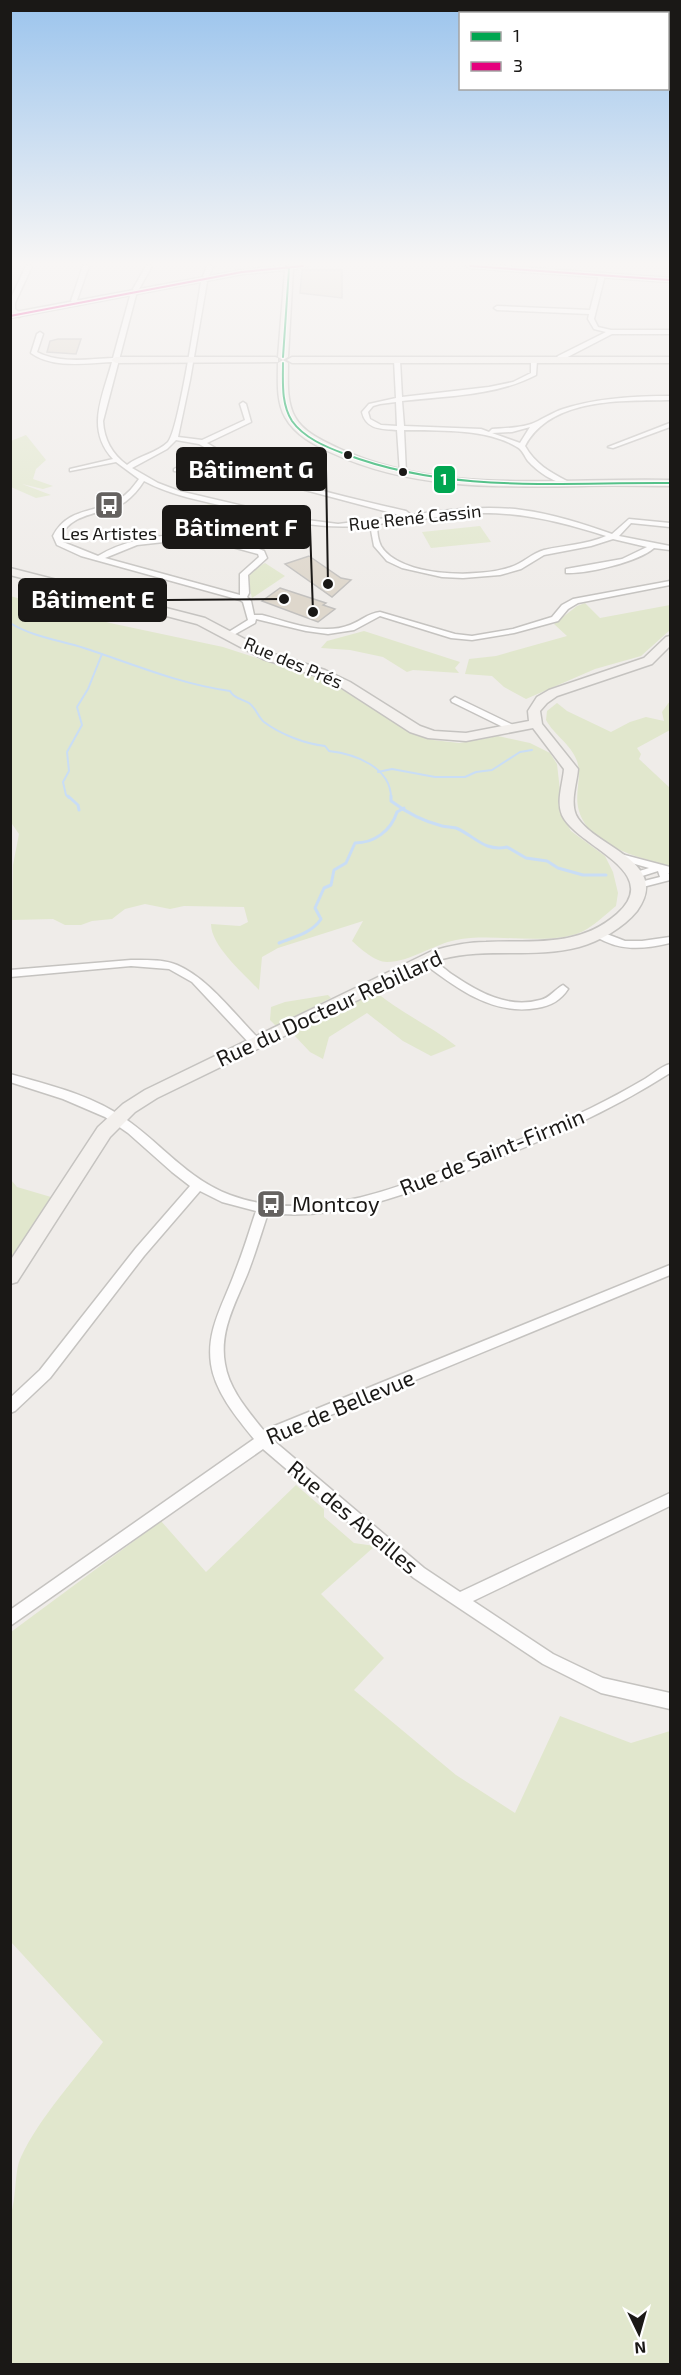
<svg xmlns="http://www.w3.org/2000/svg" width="681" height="2375" viewBox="0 0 681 2375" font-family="'Exo 2',sans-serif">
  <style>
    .green { fill: #e1e7cd }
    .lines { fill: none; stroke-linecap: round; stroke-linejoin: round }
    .stream-far1 { stroke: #c9ddf5; stroke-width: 2 }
    .stream { stroke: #c9ddf5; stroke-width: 3 }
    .building { fill: #ded7cc; stroke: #c2c0be; stroke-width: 1.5 }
    .street-casing { stroke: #c5c3c0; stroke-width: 3 }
    .secondary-casing { stroke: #c5c3c0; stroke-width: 3 }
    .street { fill: #fdfcfc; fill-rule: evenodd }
    .secondary { fill: #f3f0ed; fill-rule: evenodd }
    .bus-1-casing { stroke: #fff; stroke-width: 4.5 }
    .bus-2-casing { stroke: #fff; stroke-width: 4.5 }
    .bus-1 { stroke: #00a651; stroke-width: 2 }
    .bus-2 { stroke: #e5007d; stroke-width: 2 }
    .bus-dot { fill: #1a1816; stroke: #fff; stroke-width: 2 }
    .labels { text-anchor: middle; stroke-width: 5; stroke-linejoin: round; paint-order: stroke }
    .far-street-label { font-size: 18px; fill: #1a1816; stroke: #fff }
    .far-poi-label { font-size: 18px; fill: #1a1816; stroke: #fff }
    .street-label { font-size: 22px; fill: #1a1816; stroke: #fff }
    .poi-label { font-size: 22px; fill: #1a1816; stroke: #fff; text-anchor: start }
    .leader { fill: none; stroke: #1a1816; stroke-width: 2 }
    .callout-dot { fill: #1a1816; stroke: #fff; stroke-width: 2 }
    .callout { fill: #1a1816; stroke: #1a1816; stroke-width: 2 }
    .callout-label { font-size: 24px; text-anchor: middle; font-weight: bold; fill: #fff }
    .line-badge { stroke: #fff; stroke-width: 2 }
    .badge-label { font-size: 16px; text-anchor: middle; font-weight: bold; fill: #fff }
  </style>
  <rect width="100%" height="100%" fill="#efece9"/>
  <g class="green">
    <polygon points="26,435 46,460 36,469 33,479 53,486 43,489 22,484 51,495 36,498 11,487 11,441"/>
    <polygon points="206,502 281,524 272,532 239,524 233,520 213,513"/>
    <polygon points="480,526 491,542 431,548 422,532"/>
    <polygon points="265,563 285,576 252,598 247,576 249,572"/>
    <path d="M10,596l100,27 113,24 107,35 75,47 28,11 26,3 39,-7 32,7 20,10 7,11 6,53 8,14 34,25 8,16 5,21 -2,13c-10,8 -19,17 -29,23 -30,19 -93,3 -131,11 -22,4 -46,22 -69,22 -12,0 -26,-13 -35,-21l11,-20 -85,27 -16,9 -3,33c-15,-16 -48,-44 -48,-66l29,2 8,-4 -4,-15 -60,-1 -14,3 -25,-5 -20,5 -13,10 -20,2 -11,4h-16l-12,-6 -41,1 1,-55 6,-31 -9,-13z"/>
    <polygon points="585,603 600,618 670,605 670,630 641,656 595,669 526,699 504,687 492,676 465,674 469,659 496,656 567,636 554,624 577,606"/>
    <polygon points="364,631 460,662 455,668 459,673 413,670 407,672 383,657 350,650 321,648 327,641"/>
    <path d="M670,701v29l-33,18 4,6 -2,5 31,29v78c-32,-9 -84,-20 -92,-59 -3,-16 4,-31 -1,-46 -6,-17 -23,-26 -31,-41l1,-9 10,-8 10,8 44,21 19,-10 16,-5 18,4 -2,-9z"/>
    <path d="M376,992c25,21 55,34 80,54l-25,10 -28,-15 -36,-28 -38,24 -6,22 -13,-7 -16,-17 5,-7z"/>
    <polygon points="328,995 331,998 276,1026 270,1020 271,1007 285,1002"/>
    <polygon points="11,1180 17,1187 51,1197 11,1260"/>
    <path d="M296,1485l28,24v8l30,26 21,3 -54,48 63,64 -30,32 102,85 59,38 45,-97 71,27 39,-12v633h-659l-1,-147c7,-19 4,-46 11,-60 18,-39 56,-80 82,-115l-92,-100v-310l150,-111 45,51z"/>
  </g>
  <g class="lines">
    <g class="stream-far1">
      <path d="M10,623c23,14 49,17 74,25 49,16 95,36 146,43 4,8 13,8 19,12 7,5 9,14 15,19 16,12 41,22 61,24l4,5c26,3 62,16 62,47"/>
      <polyline points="378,772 392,769 435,777 465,777 476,772 492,770 520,752 532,750"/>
      <polyline points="69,798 66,795 63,782 69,771 67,752 82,725 77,707 88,689 102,654"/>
    </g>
    <g class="stream">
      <polyline points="68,796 78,805 79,810"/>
      <path d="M391,796v5c16,12 31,20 51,25 4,1 9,1 14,2 19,8 28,24 51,19l19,11 21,3 11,7 25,7h23"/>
      <path d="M279,943c15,-6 33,-10 42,-24l-6,-11 9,-20 7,-3 3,-15 12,-7 9,-20c19,0 36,-12 42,-31l7,-4"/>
    </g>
  </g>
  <g class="building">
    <polygon points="302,270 342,270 342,298 300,293"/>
    <polygon points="58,339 81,339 76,354 47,352 50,341"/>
    <polygon points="309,556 341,578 351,580 332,597 285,564"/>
    <polygon points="280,588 326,603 323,605 335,609 318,622 262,601"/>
  </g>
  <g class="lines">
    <g class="street-casing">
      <g id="street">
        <polygon points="26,266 32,266 15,303 15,309 22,315 19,317 10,311 10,300"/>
        <polygon points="83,266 89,266 77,300 80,303 77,305 71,301"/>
        <polygon points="146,266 152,266 139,289 141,292 136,293 133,289"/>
        <polygon points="207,266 213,266 209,276 212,278 209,280 203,276"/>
        <polygon points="602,273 605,275 594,319 598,327 611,330 670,330 670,334 612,334 558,362 555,360 558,356 606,332 594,329 588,319 589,314 497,310 494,308 497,306 590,310 599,275"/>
        <path d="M202,277l5,5 -17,98 -12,57 24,3 43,-20 -5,-16 3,-2 3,2 5,18 -44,21c60,38 131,52 199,68l5,4c36,-5 74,-10 111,-5 31,4 61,14 90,24l17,-15 41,4v4l-39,-4 -12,13 51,10v4l-16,-2c-16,14 -67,26 -88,25v-4l56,-10 25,-12 -34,-8 -22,7 -47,9 -23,14 -21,6 -37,3 -21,-1 -40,-9 -15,-7 -13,-15 -4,-21c-51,6 -89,-6 -137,-17 -30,-7 -61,-12 -89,-27 -5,8 -11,15 -19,21 -21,13 -52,9 -64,34l2,6 35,14c47,-28 116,-26 166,-5l3,7 -19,17 1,18 -2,4 4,4 3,14h8c27,7 60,21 88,10 11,-4 18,-12 30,-13l75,22 17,2 41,-7 39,-12 10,-12 11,-6 97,-18v4l-92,18 -10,6 -10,12 -44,12 -42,7 -21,-2 -71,-22 -26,14 -26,4 -22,-3 -50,-12 -1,4 -25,14h-3v-4l21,-13 -5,-18 -3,-2 -159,-44 -24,-11 -4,-9c15,-29 41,-22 66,-37 9,-5 14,-12 20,-20l-23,-17 -46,9v-2l43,-10c-28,-30 -10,-63 -1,-97 -25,1 -59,7 -81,-9l6,-19 3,-2 3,2 -6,18c23,12 52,7 76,6l17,-62 -3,-3 3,-2 6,4 -33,126c1,19 9,33 24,44 13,-10 30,-12 41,-23 11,-12 29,-136 33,-160l-2,-3zM176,440l23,4 26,15 -30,10 -19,-1 -2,1v2l21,2 36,-11 30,13 44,15 98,26 -65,8 -39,-5 -120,-28 -21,-8 -26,-15 35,-19zM475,513c48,-1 86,9 131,23 -20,9 -42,9 -62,14 -13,4 -21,13 -33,17 -30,11 -111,11 -130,-21 -3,-6 -4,-15 -4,-22zM182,540l32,2 44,12 1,3 -19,17v21l-135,-37 32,-13z"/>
        <path d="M397,358l3,2 2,37 87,-10 24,-5 18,-9v-13l3,-2 3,2 -1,15c-40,21 -89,21 -134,26l2,25 77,3 8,3 3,-3c14,-1 33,-1 46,-8 8,-4 16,-9 25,-12 34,-11 71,-13 107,-13v4c-47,1 -119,-3 -145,46 10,18 25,26 42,35v2c-12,1 -30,-12 -39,-22 -3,-4 -6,-12 -11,-14 -31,-19 -77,-16 -113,-17l2,43 -3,2 -3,-2 -3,-43c-15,-1 -31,0 -35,-18l7,-8 27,-6 -2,-38zM396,402l1,24 -16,-1 -11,-6 -2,-7 5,-6 7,-2zM530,427l-10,16 -28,-10 20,-1z"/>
        <polygon points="670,423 670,427 613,448 608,447"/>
        <polygon points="455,697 513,725 514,727 507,729 452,702 451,700"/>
        <polygon points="617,853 670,867 670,873 668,873 670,874 670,880 639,888 636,887 636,883 660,877 658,871 636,878 633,877 633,873 649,868 614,858 612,856"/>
        <path d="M599,931l26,10h17l28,-4v6c-26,6 -50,9 -75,-7v-4z"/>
        <path d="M426,957c10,3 18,12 27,18 25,17 55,34 87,25 10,-2 15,-11 23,-15l5,4c-7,11 -17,17 -31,19 -44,8 -81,-20 -115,-46l-1,-2 1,-2z"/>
        <path d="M131,960c15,0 32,-1 46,5 31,13 58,50 82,74l1,3 -1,3h-8l-59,-63 -23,-13 -38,-3 -121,11v-7z"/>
        <path d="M670,1064v9c-61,39 -128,68 -196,95 -67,26 -133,53 -206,45 -7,21 -13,42 -21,62 -12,29 -28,57 -22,89 4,26 24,48 40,68l7,-5 398,-162v10l-388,160 -8,6 150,127 36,24 210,-99v13l-197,95 80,53 50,24 67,15v16l-69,-16 -58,-29 -129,-86 -151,-129 -253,177v-16l244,-171c-17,-21 -39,-47 -43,-75 -5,-34 13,-61 24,-92 8,-20 14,-40 21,-61l-34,-9 -22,-11 -56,65 -94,122 -35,33 -5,2v-15l30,-28 96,-122 54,-62 -18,-14 -44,-39 -23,-16 -42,-18 -53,-17v-8c39,11 81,21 114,44 37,25 63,61 106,77 79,29 162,-5 236,-34 42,-16 84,-33 125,-53 18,-9 35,-18 52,-28 9,-5 17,-13 27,-16z"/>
      </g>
    </g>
    <g class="secondary-casing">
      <g id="secondary">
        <polygon points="278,266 307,266 293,269 288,357 283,360 278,357 285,270 242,274 10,318 10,313 242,270"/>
        <polygon points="466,266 505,266 670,278 670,282 470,268"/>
        <polygon points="275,357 278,358 278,362 116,363 111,360 116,357"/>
        <polygon points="670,357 670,363 292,363 287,360 292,357"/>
        <path d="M283,360l5,3c0,17 -2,38 7,54 8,15 28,24 43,31 104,48 221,29 332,32v6c-29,0 -58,-1 -87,0 -86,1 -171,4 -251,-33 -18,-8 -37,-18 -47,-36 -9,-16 -7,-37 -7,-54z"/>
        <path d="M10,568l195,50 66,35 54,17 25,12 70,44 14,5 32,2 63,-12 -1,-10 9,-14 12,-7 95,-32 22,-21 4,-1v10l-18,18 -95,32 -10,7 -7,8 2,13 36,45c-1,14 -8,32 -2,46 16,32 97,46 61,96 -14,17 -37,30 -58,36 -45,12 -92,0 -137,12l-285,139 -22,14 -25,25 -93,145 -7,2v-23l88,-134 25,-23 22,-14 287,-139c17,-5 35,-9 54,-9 47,-2 92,6 131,-28 48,-43 -40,-67 -55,-99 -6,-14 1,-32 2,-46l-31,-41 -67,13 -38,-3 -18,-6 -68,-44 -25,-12 -54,-17 -66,-35 -187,-49z"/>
      </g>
    </g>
    <use href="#street" class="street"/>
    <use href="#secondary" class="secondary"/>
    <g class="bus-1-casing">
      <g id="bus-1">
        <polyline points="283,357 289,269 286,266"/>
        <path d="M283,363c0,19 -2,41 9,58 12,17 34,26 53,33 105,40 215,28 325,29"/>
      </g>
    </g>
    <g class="bus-2-casing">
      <g id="bus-2">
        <polyline points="470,266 670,280"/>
        <polyline points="10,316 242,272 303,266"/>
      </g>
    </g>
    <use href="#bus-1" class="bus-1"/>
    <use href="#bus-2" class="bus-2"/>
  </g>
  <linearGradient id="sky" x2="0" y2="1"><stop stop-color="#9bc4ed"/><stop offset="0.44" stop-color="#f8f6f5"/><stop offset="1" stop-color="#f8f6f5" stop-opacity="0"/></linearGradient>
  <rect width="681" height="598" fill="url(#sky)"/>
  <defs>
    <g id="bus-square" transform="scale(1.5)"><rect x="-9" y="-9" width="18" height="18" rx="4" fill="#656260" stroke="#fff"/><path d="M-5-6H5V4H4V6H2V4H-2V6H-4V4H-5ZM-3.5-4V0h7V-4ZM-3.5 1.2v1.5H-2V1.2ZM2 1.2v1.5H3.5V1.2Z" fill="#fff"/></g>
  </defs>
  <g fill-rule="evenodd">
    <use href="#bus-square" x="109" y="505"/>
    <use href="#bus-square" x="271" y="1204"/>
  </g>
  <g class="bus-dot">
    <circle cx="348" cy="455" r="5"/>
    <circle cx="403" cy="472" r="5"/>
  </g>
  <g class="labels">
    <g class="far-street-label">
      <text transform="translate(415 518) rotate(-6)" y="6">Rue René Cassin</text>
      <text transform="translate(293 663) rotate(23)" y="6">Rue des Prés</text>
    </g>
    <g class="far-poi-label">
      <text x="109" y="540">Les Artistes</text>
    </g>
    <g class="street-label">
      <text transform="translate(329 1008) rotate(-25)" y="8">Rue du Docteur Rebillard</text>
      <text transform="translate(492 1152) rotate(-22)" y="8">Rue de Saint-Firmin</text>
      <text transform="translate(340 1407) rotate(-23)" y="8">Rue de Bellevue</text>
      <text transform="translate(353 1517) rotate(40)" y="8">Rue des Abeilles</text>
    </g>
    <g class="poi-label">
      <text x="292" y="1212">Montcoy</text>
    </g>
  </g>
  <path class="leader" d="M328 584L326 469M313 612L310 527M284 599L166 600"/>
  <g class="callout-dot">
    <circle cx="328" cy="584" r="6"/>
    <circle cx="313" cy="612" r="6"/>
    <circle cx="284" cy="599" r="6"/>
  </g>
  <g class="callout">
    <rect x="177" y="448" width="149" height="42" rx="6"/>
    <rect x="163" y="506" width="147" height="42" rx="6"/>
    <rect x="19" y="579" width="147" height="42" rx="6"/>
  </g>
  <g class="callout-label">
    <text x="251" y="478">Bâtiment G</text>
    <text x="236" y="536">Bâtiment F</text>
    <text x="93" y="608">Bâtiment E</text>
  </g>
  <rect class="line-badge" x="433" y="465" width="23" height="29" rx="6" fill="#00a651"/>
  <g class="badge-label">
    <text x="444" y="485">1</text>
  </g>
  <rect width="681" height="2375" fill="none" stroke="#1a1816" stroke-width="24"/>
  <rect x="459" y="12" width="210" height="78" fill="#ffffff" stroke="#a3a3a2" stroke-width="1.5"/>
  <rect x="471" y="32" width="30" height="9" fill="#00a651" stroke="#a3a3a2" stroke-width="1.5"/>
  <text x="513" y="42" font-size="18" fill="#1a1816">1</text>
  <rect x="471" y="62" width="30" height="9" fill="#e5007d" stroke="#a3a3a2" stroke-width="1.5"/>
  <text x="513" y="72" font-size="18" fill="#1a1816">3</text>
  <g transform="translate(639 2333) rotate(175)" stroke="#ffffff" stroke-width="4.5" paint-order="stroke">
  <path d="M0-4.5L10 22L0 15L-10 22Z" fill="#1a1816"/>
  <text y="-9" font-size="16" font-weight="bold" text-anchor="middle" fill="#1a1816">N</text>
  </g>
</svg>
